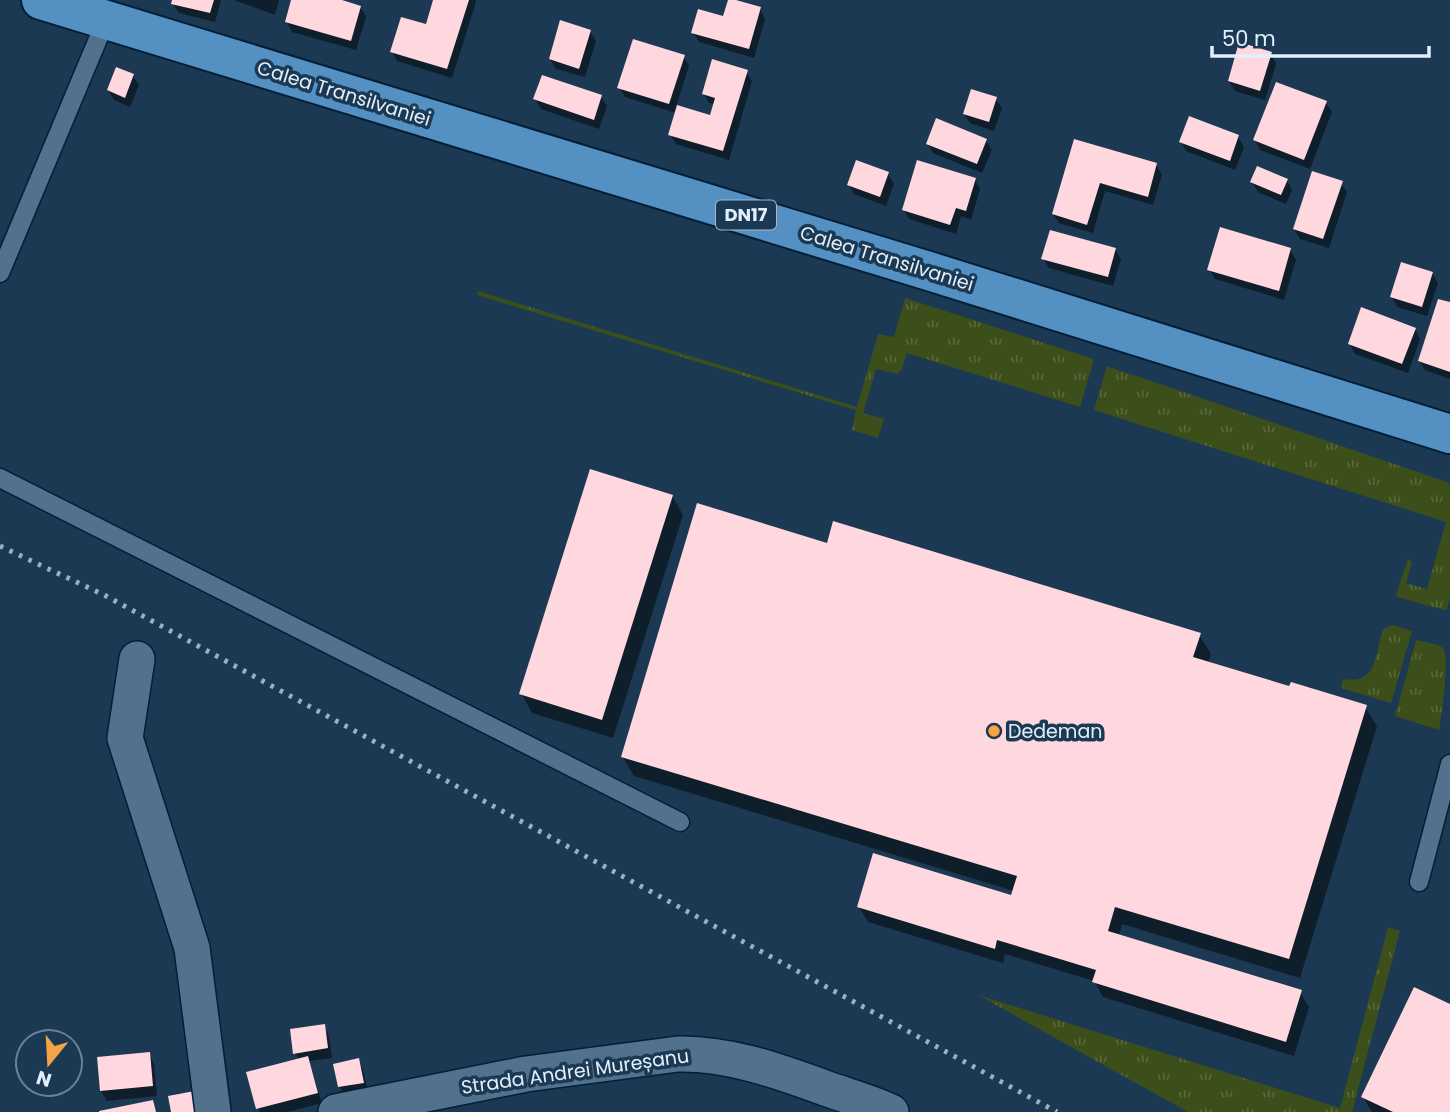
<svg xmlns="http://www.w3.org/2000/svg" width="1450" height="1112" viewBox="0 0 1450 1112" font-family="Poppins,sans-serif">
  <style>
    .grass { fill: url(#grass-tufts) }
    .shadow { fill: #0007 }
    .building { fill: #ffd7de }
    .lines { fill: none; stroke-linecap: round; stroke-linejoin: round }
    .service-casing { stroke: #021f37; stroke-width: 21 }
    .minor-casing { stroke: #021f37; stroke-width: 38 }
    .trunk-casing { stroke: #021f37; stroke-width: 42 }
    .service { stroke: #52718d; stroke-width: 18 }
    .minor { stroke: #52718d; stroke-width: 35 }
    .trunk { stroke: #5590c2; stroke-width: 38 }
    .rail { stroke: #9db0c1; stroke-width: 5; stroke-dasharray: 3.5 7; stroke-linecap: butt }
    .poi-dot { fill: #f5a345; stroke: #1b3952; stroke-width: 2.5 }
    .labels { text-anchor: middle; stroke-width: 7; stroke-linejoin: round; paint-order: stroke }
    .shield { fill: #1b3952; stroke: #a6b8c9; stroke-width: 2 }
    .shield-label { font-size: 18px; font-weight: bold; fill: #e2effc }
    .street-label { font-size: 19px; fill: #e2effc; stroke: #1b3952 }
    .poi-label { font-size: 19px; fill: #e2effc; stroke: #1b3952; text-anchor: start }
  </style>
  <defs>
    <pattern id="grass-tufts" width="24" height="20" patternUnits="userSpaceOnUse" patternTransform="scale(1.75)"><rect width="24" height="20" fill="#3c4e1a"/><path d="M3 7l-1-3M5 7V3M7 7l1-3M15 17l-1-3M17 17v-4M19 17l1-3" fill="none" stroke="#58683c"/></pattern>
  </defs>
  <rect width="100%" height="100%" fill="#1b3952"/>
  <g class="grass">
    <polygon points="478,291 857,407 878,334 894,337 905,298 1094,359 1080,407 907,353 901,371 897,374 876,369 863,413 884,419 878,438 852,430 856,410 477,295"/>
    <polygon points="1107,366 1447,482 1450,485 1450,598 1447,609 1444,610 1398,597 1396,595 1408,558 1412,563 1406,583 1427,589 1446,522 1097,411 1094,410"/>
    <path d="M1393,625l19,6 -21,72 -50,-15 2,-9c33,6 32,-22 39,-47l3,-4z"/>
    <path d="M1416,640c8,2 20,3 27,8 7,9 -1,66 -4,82l-44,-14z"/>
    <polygon points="1388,927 1400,931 1352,1112 1188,1112 978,995 1340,1108"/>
  </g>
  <g class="shadow">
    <polygon points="174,0 221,0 215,22 179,13 173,4"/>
    <polygon points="234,0 279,0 275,15"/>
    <polygon points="293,0 336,0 360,7 366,17 356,50 292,32 287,22"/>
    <polygon points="435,0 475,0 476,2 452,78 397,61 392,51 427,26"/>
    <polygon points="730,0 760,9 765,19 754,58 699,42 693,32 724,18"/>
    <polygon points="590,31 596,41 585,77 556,69 550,59"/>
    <polygon points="1271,54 1276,64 1265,100 1235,91 1229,81"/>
    <polygon points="683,56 689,66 676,107 711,117 715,105 709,103 704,94 746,72 752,81 729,160 676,144 670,135 676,113 625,97 619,87"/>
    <polygon points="133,76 139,85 130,107 114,100 108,90"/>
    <polygon points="601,97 607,106 599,129 541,109 535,99"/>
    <polygon points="996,99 1002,108 994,131 970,123 964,114"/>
    <polygon points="1326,103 1332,112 1310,169 1260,150 1255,140"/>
    <polygon points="1238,137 1244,147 1235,170 1186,151 1181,141"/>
    <polygon points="986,140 992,150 982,173 933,153 928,144"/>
    <polygon points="1075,141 1156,165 1162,175 1153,205 1105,191 1093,233 1059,223 1053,214"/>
    <polygon points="888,174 894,184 886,206 854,194 849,185"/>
    <polygon points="975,180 980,189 971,220 961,216 956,234 909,219 904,210"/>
    <polygon points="1287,180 1292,190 1286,204 1258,192 1252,182"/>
    <polygon points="1341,183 1347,192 1329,248 1300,239 1294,229"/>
    <polygon points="1115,249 1121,259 1113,286 1049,268 1043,258"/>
    <polygon points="1290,250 1296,260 1284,300 1215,279 1209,269"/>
    <polygon points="1432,273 1438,283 1427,316 1397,307 1392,297"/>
    <polygon points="1450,304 1450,379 1425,370 1419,361"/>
    <polygon points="1415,329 1420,339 1408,373 1355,354 1350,344"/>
    <polygon points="672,496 683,515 613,738 532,713 521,693"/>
    <polygon points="828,545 1199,635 1211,654 1208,663 1290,688 1365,707 1377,726 1300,978 1122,924 1119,936 1300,992 1309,1007 1294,1056 1103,997 1094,981 1005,954 1003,963 868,922 859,907 1012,897 1014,891 634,776 622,756"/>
    <polygon points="1450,1006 1450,1112 1372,1112 1363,1097"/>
    <polygon points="324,1026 329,1036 332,1058 309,1061 322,1103 287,1112 260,1112 248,1074 299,1060 295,1053"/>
    <polygon points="149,1054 154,1064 157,1096 107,1101 101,1091 98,1059"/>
    <polygon points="358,1060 363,1070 368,1092 345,1096 340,1087 335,1065"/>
  </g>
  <g class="building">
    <polygon points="172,0 214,0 210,13 171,4"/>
    <polygon points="291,0 342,0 361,6 351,41 285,22"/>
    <polygon points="433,0 469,0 447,69 390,52 401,17 426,24"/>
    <polygon points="728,0 736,0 761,7 749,49 691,33 698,9 723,16"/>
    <polygon points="560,20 591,30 579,69 549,59"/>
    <polygon points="633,39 685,55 669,104 617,88"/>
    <polygon points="1239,42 1272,52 1260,91 1228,81"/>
    <polygon points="712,59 748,70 723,151 668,135 677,105 710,115 715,98 702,94"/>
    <polygon points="116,67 134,74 125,98 107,90"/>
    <polygon points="542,75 602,95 594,120 533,99"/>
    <polygon points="1276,82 1327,101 1304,160 1253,140"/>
    <polygon points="971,89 997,97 989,122 963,114"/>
    <polygon points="1189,116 1239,135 1230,161 1179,142"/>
    <polygon points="936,118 987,139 977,164 926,144"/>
    <polygon points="1074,139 1157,163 1148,197 1100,183 1087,225 1052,214"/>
    <polygon points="856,160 889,172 880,197 847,185"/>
    <polygon points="917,160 976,178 966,211 956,208 950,225 902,210"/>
    <polygon points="1257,166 1288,179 1281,195 1250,182"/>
    <polygon points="1312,171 1343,181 1323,239 1293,229"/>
    <polygon points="1220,227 1291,248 1279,291 1207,270"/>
    <polygon points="1050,230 1116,248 1108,277 1041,259"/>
    <polygon points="1401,262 1433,272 1422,307 1390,297"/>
    <polygon points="1438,299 1450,302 1450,372 1418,361"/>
    <polygon points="1361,307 1416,328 1402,364 1348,344"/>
    <polygon points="590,469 673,495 602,720 519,694"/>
    <polygon points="697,503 827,543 833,521 1201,633 1193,657 1289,686 1291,682 1367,705 1289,959 1115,907 1108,931 1302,990 1286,1042 1092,982 1096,970 997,940 995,949 857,907 873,853 1011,895 1017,876 621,757"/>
    <polygon points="1414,987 1450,1004 1450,1112 1393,1112 1361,1097"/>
    <polygon points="325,1024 328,1048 293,1054 290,1029"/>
    <polygon points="150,1052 153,1086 100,1091 97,1057"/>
    <polygon points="308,1056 318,1093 256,1109 246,1072"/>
    <polygon points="359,1058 364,1083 338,1087 333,1064"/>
    <polygon points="200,1090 205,1112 171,1112 168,1096"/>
    <polygon points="153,1100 156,1112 99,1112 99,1111"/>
  </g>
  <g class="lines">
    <g class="service-casing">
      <g id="service">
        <polyline points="0,273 106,20"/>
        <polyline points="0,478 680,822"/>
        <polyline points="1419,882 1450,764"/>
      </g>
    </g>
    <g class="minor-casing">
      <g id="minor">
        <polyline points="137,659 125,738 192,948 213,1112"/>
        <path d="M336,1112l190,-38 152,-20c51,-1 100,17 147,34 22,8 45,14 66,24"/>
      </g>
    </g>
    <g class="trunk-casing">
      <polyline id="trunk" points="41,0 932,272 1450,434"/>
    </g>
    <use href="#service" class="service"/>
    <use href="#minor" class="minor"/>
    <use href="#trunk" class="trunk"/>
    <polyline class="rail" points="0,546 106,596 1057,1112"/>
  </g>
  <circle class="poi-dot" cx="994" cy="731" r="7"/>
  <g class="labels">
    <rect class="shield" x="716" y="200.5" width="60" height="29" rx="5"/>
    <g class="shield-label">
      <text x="746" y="221">DN17</text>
    </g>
    <g class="street-label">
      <text transform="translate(344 93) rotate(17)" y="7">Calea Transilvaniei</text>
      <text transform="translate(887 258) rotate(17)" y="7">Calea Transilvaniei</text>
      <text transform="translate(575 1071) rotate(-8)" y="7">Strada Andrei Mureșanu</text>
    </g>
    <g class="poi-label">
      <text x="1008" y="738">Dedeman</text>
    </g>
  </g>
  <g transform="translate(49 1063) rotate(198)"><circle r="33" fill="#1b3952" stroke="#6b8296" stroke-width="2"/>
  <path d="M0-5L12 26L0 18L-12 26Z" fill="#f5a345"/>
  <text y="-10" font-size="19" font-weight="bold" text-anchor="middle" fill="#e2effc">N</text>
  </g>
  <path d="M1212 46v10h217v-10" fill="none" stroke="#e2effc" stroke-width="3.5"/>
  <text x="1222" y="46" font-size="21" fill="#e2effc" stroke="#1b3952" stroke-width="5" paint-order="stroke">50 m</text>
</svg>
